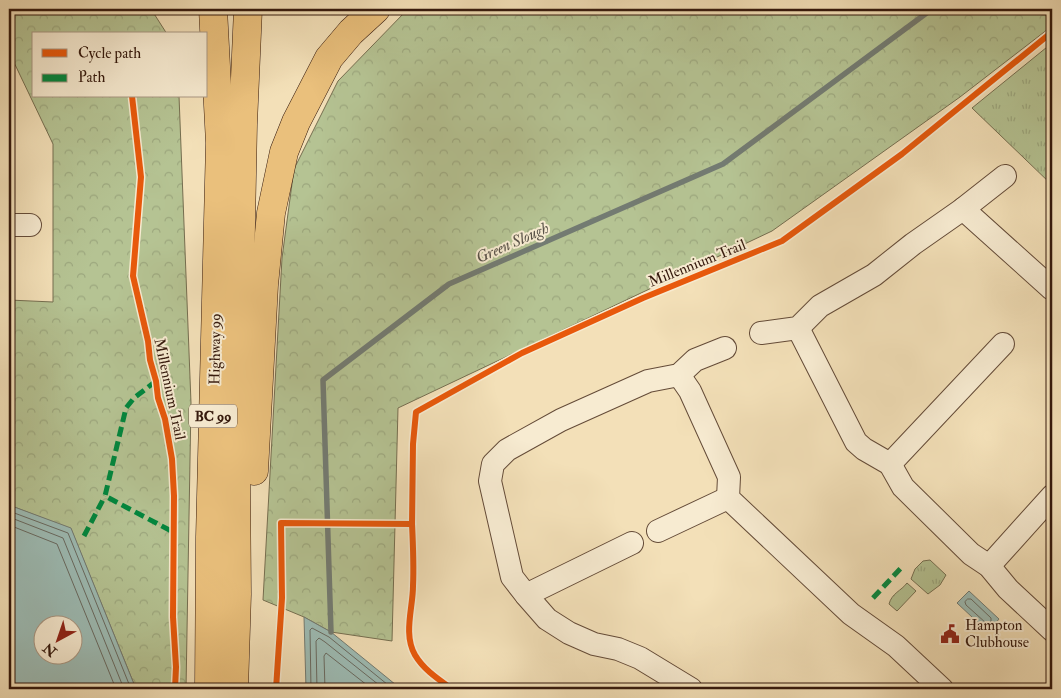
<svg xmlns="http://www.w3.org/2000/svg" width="1061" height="698" viewBox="0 0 1061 698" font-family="'IM FELL Double Pica',serif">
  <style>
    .grass { fill: url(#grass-tufts); stroke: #756e50 }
    .forest { fill: url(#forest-crowns); stroke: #756e50 }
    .water { fill: #9dbcb5; stroke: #737b72; fill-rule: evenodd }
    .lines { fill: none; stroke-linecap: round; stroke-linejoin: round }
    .shore { stroke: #696a61; stroke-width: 1 }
    .stream { stroke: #737b72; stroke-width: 5.5 }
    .minor-casing { stroke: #644b38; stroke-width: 24 }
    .highway-casing { stroke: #35190d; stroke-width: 29 }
    .minor { stroke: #f7ebd1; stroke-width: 22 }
    .highway { stroke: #eac07c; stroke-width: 28 }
    .quiet { stroke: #00873e; stroke-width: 5; stroke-dasharray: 10 5; stroke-linecap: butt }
    .cycleway-casing { stroke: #f7ebd1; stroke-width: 9 }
    .cycleway { stroke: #e8590c; stroke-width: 6 }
    .labels { text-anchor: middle; stroke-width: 4; stroke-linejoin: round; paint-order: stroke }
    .shield { fill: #f7ebd1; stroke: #6f5848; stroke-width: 1 }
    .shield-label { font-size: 14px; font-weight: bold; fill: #35190d }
    .street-label { font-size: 15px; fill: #35190d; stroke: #f7ebd1 }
    .poi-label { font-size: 15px; fill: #35190d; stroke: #f7ebd1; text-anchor: start }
    .water-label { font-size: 16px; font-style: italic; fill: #595248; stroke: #f7ebd1 }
  </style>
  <defs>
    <pattern id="grass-tufts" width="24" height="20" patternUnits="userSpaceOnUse" patternTransform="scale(1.25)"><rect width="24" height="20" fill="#b5c393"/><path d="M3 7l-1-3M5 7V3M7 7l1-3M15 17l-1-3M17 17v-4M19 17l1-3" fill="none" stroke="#9ca77e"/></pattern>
    <pattern id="forest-crowns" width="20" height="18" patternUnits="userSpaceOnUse" patternTransform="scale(1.25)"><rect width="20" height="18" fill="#b5c393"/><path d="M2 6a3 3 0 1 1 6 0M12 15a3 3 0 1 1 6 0" fill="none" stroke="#9ca77e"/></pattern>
  </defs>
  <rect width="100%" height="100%" fill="#f3e0b8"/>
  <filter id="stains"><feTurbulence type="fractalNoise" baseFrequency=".004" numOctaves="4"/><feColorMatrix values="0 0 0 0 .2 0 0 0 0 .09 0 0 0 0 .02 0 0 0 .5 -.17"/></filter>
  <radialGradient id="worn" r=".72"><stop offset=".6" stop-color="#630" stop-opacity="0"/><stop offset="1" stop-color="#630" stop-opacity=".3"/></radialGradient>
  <g class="grass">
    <polygon points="1052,43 1052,185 972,108"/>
    <polygon points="930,560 946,575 940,585 928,594 911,579 915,569 923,561"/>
    <path d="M907,583l9,8 -19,20 -8,-7c3,-11 12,-13 18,-21z"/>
  </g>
  <g class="forest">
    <polygon points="43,9 151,9 167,34 34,34 34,96 179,96 191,403 186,689 136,689 71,529 9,505 9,300 53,302 53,144 9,52 9,15"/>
    <polygon points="410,9 1052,9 1052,26 960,97 772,231 398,408 392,641 331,632 304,617 263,600 282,258 294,169 338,81 405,12"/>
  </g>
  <g class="water">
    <path d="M9,505l62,23 65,161h-127zM42,626h30v30h-30z"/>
    <polygon points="969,591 999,619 988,632 957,603"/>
    <polygon points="304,617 331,632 401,689 306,689"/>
  </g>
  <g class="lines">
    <g class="shore">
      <polyline points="9,511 68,533 131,689"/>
      <polyline points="9,517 63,538 124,689"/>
      <polyline points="9,525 57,544 116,689"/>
      <polygon points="968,599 971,599 991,618 991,621 989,623 986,623 966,605 965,602"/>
      <polyline points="311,689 310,630 312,628 329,637 393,689"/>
      <polyline points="317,689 316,641 319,638 325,642 384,689"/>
      <polyline points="325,689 324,656 326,653 372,689"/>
    </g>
    <polyline class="stream" points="331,632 323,380 449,284 723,164 932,9"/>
    <g class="minor-casing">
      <g id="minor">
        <polyline points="963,209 1052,289"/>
        <polyline points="9,225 30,225"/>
        <polyline points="798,328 856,442 864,449 890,464 903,487 971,554 989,566 1008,589 1052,630"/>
        <polyline points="761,333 798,328 820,306 874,275 913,244 963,209 1005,176"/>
        <polyline points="679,375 690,391 729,477 728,498 851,614 896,646 942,689"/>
        <polyline points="890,464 1003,344"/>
        <polyline points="658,531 728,498"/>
        <polyline points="632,543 526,595 512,577 490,481 493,464 507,450 561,420 648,381 679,375 695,360 725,348"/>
        <polyline points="989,566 1052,496"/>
        <polyline points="526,595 547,619 569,633 594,644 618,649 640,658 691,689"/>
      </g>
    </g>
    <g class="highway-casing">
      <g id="highway">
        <polyline points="254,471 264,285 271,213 284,152 296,122 329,58 351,32 376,9"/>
        <polyline points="209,689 210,537 220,143 213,9"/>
        <polyline points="234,689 237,594 236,476 243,124 248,9"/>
      </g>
    </g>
    <use href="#minor" class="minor"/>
    <use href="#highway" class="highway"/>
    <g class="quiet">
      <polyline points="156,381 134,398 126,408 105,496 175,533"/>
      <polyline points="84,536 105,496"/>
      <polyline points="873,598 901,568"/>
    </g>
    <g class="cycleway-casing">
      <g id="cycleway">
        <polyline points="132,96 141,177 133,276 148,341 150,360 156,381 158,398 165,419 172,459 174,496 173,617 176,667 175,689"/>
        <path d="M412,524c1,20 2,41 1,62 0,22 -10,48 2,69 9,15 23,24 37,34"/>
        <polyline points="276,689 282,598 281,523 412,524 413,444 416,412 522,353 643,298 782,241 902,154 1052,32"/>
      </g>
    </g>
    <use href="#cycleway" class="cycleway"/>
  </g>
  <defs>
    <g id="civic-bare" transform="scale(1.5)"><path d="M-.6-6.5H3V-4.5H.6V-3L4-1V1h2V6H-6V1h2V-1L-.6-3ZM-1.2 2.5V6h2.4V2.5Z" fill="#8f2418" stroke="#f7ebd1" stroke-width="2.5" paint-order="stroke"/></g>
  </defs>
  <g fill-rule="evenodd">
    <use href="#civic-bare" x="950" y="634"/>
  </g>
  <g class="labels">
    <rect class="shield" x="189" y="404.5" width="48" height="23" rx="4"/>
    <g class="shield-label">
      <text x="213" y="421">BC 99</text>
    </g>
    <g class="street-label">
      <text transform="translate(697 263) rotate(-22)" y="5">Millennium Trail</text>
      <text transform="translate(215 349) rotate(-89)" y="5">Highway 99</text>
      <text transform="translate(170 389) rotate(78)" y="5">Millennium Trail</text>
    </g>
    <g class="poi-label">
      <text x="965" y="630">Hampton<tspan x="965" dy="17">Clubhouse</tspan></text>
    </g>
    <g class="water-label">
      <text transform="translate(512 242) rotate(-24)" y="6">Green Slough</text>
    </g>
  </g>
  <rect width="1061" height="698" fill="none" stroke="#f3e0b8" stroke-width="30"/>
  <rect x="10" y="10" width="1041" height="678" fill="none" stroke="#35190d" stroke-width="2.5"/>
  <rect x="15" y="15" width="1031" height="668" fill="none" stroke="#35190d"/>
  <rect x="32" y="32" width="175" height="65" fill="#f7ebd1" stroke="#a99783"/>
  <rect x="42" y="49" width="25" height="8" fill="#e8590c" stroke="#a99783"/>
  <text x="78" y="58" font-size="15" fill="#35190d">Cycle path</text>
  <rect x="42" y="74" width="25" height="8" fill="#00873e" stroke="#a99783"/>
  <text x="78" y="82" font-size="15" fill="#35190d">Path</text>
  <g transform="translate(58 640) rotate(220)"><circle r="24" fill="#f7ebd1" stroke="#a99783"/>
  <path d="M0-4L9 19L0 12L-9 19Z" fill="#8f2418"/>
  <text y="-8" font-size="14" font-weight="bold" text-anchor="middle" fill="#35190d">N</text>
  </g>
  <rect width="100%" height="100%" filter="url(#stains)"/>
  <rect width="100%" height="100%" fill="url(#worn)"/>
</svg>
